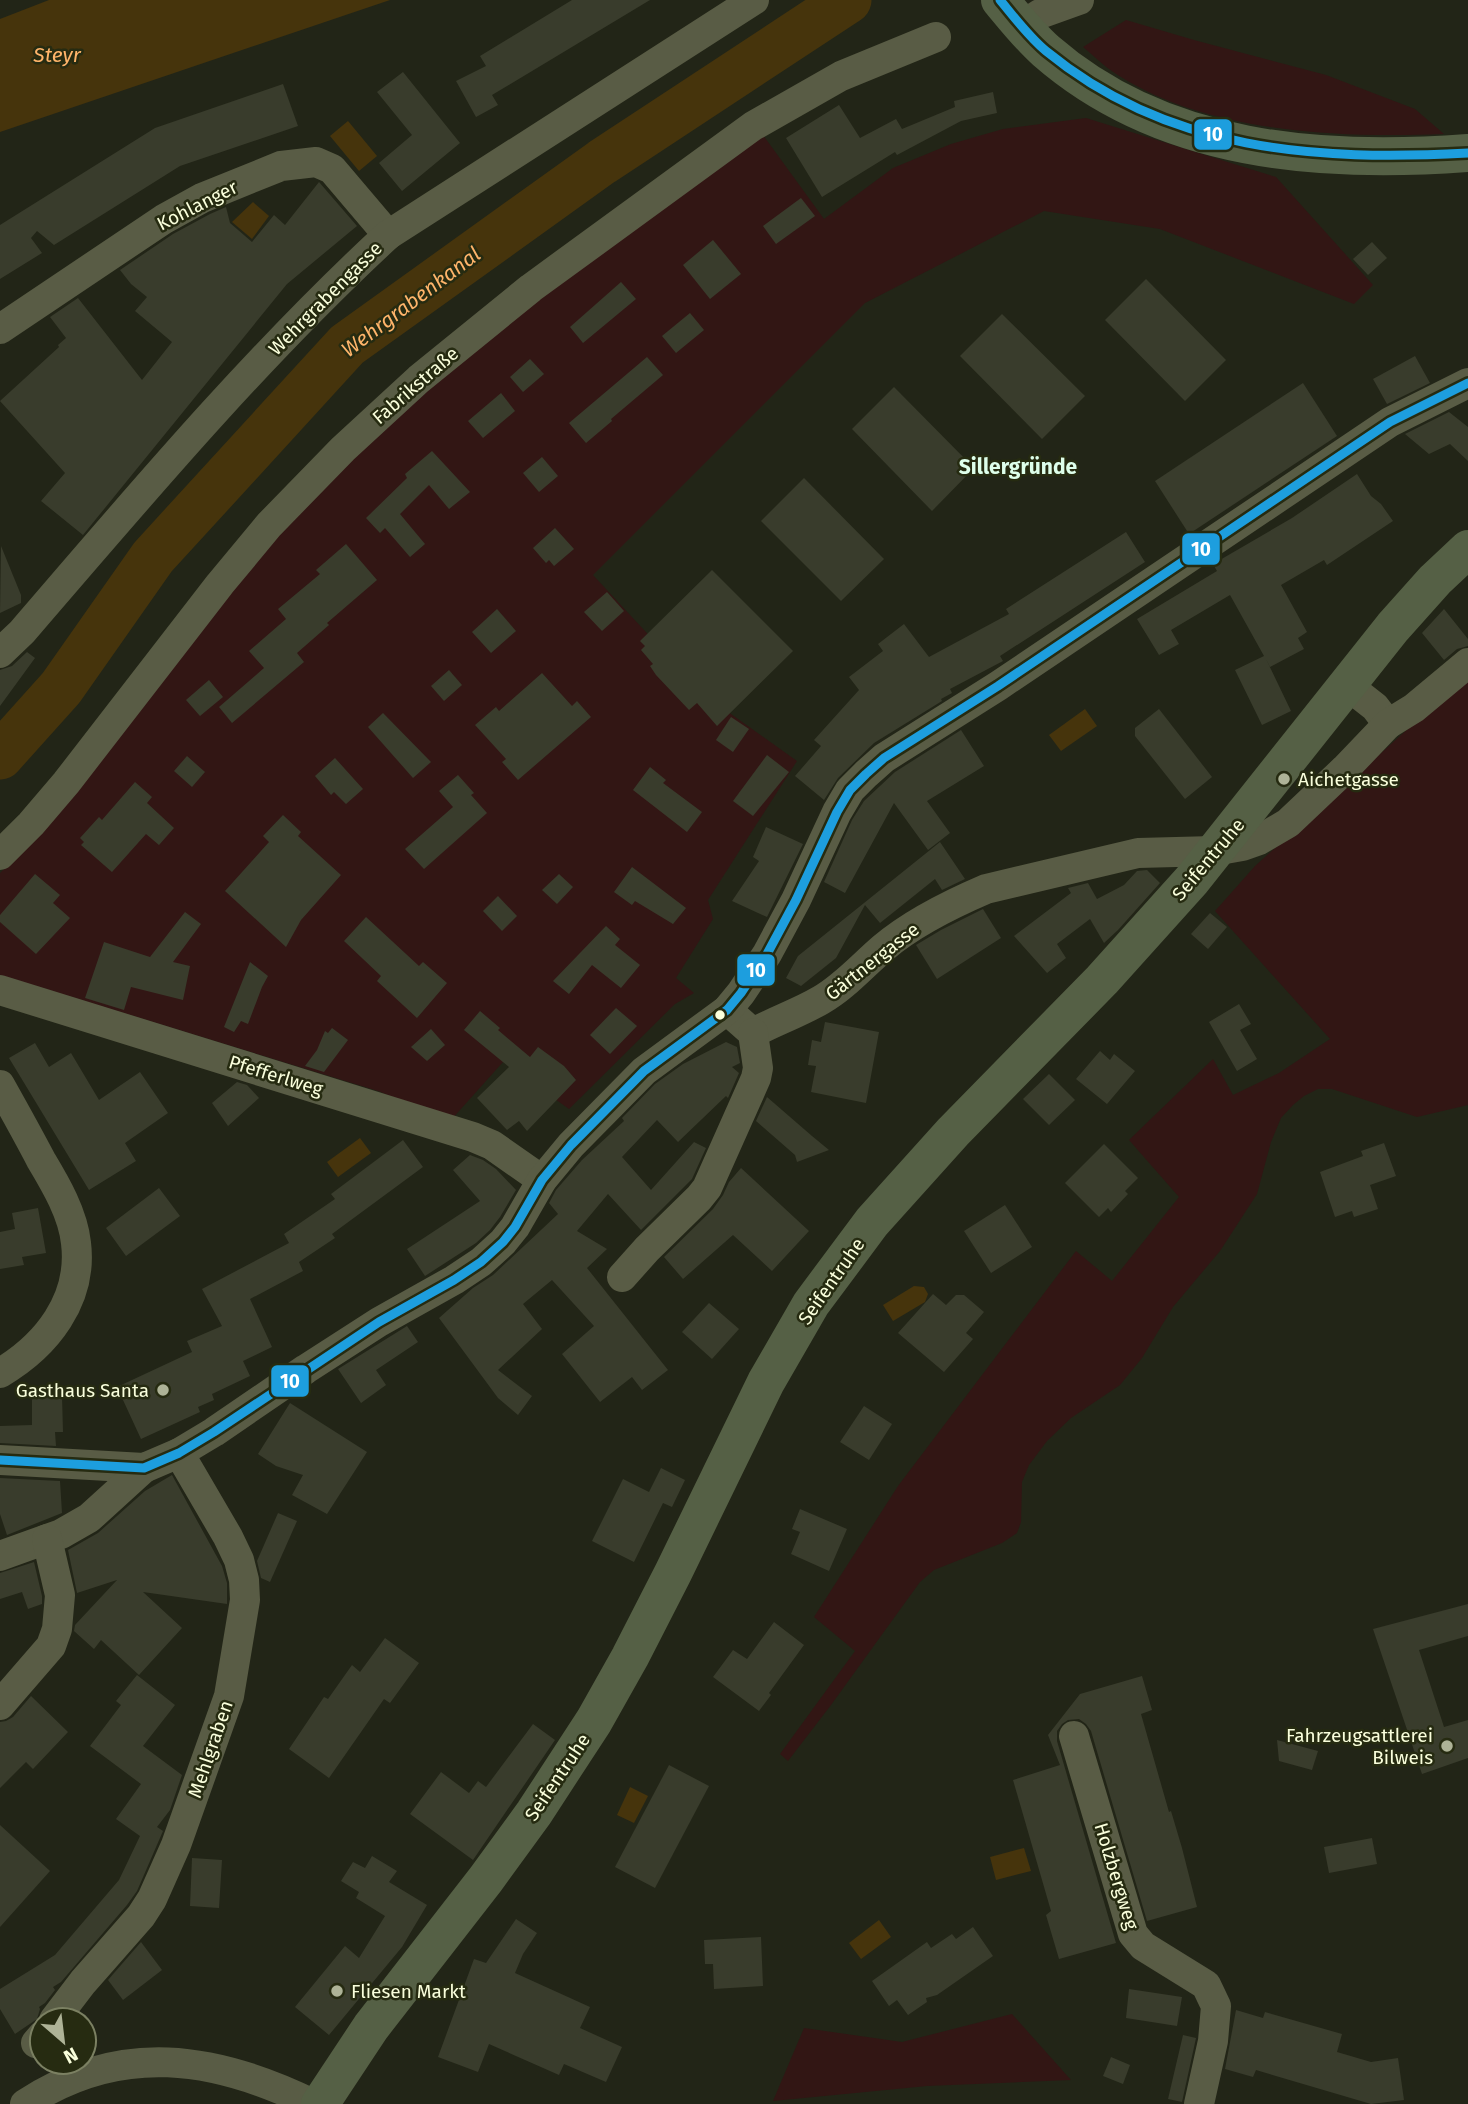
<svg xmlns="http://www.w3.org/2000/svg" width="1468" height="2104" viewBox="0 0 1468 2104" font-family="'Fira Sans',sans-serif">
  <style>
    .green { fill: #321614 }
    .water { fill: #46340c }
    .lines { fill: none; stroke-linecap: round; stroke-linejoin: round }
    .river { stroke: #46340c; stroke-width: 47 }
    .building { fill: #393c2c }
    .minor { stroke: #595c45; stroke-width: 30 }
    .major { stroke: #556045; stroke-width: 38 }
    .bus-1-casing { stroke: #262b11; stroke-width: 14 }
    .bus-1 { stroke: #1d9ede; stroke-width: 9 }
    .poi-dot { fill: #aeb397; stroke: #262b11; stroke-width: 2.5 }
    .bus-dot { fill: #faffdc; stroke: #262b11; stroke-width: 2.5 }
    .labels { text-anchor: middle; stroke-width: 5; stroke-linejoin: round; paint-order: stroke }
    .street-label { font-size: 19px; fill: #faffdc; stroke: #262b11 }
    .poi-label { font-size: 19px; fill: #faffdc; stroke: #262b11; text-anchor: start }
    .water-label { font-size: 21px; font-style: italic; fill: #feb46a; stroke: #262b11 }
    .neighbourhood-label { font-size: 21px; font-weight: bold; fill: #deffeb; stroke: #262b11 }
    .line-badge { stroke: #262b11; stroke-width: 2.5 }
    .badge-label { font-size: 19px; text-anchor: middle; font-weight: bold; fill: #fff }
  </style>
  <rect width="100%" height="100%" fill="#222517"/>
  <g class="green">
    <path d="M1126,20l68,20 132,35 89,34 29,25c-104,4 -233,-1 -323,-57 -14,-8 -26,-20 -38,-30z"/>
    <polygon points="1086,118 1276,177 1373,285 1354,304 1160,229 1044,211 865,303 593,575 683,672 731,714 797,761 708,900 713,919 676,978 694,993 675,1004 569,1109 503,1062 451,1120 378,1091 0,975 0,873 11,862 167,664 307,503 459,356 763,135 824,219 893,168 951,144 1003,129"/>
    <polygon points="1468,675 1468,1105 1417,1117 1332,1089 1318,1089 1304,1096 1293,1105 1281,1118 1271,1142 1257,1194 1220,1251 1173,1307 1142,1358 1120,1385 1071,1418 1047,1441 1029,1465 1022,1482 1021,1522 1017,1533 1002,1543 934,1570 920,1582 831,1705 788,1761 780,1754 855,1651 814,1617 898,1486 1076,1251 1112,1281 1179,1197 1129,1140 1213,1059 1233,1095 1279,1073 1330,1039 1215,911 1255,866"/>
    <polygon points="1012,2014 1071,2080 927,2086 773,2101 804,2028 902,2042"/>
  </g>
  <g class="water">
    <polygon points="49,0 390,0 0,132 0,19"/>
    <polygon points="348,121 377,156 359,171 330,136"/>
    <polygon points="253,202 269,216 252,239 232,222"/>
    <polygon points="1085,709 1097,726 1061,751 1049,735"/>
    <polygon points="360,1138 371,1153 338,1177 327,1162"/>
    <polygon points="914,1286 924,1287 928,1294 925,1302 893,1321 883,1305"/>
    <polygon points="630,1787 648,1796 634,1823 617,1815"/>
    <polygon points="1024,1848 1031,1871 996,1880 990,1857"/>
    <polygon points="879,1920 891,1937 861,1959 849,1943"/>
  </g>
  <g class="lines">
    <polyline class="river" points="0,756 61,688 153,557 347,345 602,162 848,0"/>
  </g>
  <g class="building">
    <polygon points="572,0 650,0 492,95 498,105 476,117 456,81 486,66 480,56"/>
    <polygon points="403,72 460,143 402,191 379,163 412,135 377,92"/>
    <polygon points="283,84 298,126 180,166 54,245 37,231 31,238 42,253 0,279 0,225 155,128"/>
    <polygon points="993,92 997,113 961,121 897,155 895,152 822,197 786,138 839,105 860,138 896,119 902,129 955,107 954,101"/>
    <polygon points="319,182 357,226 287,284 83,535 41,501 65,473 0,401 59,347 58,345 66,338 50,317 78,298 142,380 172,342 135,311 147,297 131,284 120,270 173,234 210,214 226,207 230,223 252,242 274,215 285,225"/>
    <polygon points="801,198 815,216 776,244 763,226"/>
    <polygon points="713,240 741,274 710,299 683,265"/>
    <polygon points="1372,242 1387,258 1368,275 1353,259"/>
    <polygon points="1146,279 1226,360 1185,401 1105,320"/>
    <polygon points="621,282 636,299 583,343 570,327"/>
    <polygon points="690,313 704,330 676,353 662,336"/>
    <polygon points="1002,314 1085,396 1042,439 960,356"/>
    <polygon points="1415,356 1430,383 1387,404 1373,379"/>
    <polygon points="647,357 663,375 611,419 612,421 586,443 569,423"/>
    <polygon points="530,359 544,374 523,392 510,377"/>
    <polygon points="1303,383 1337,436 1189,534 1155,481"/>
    <polygon points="894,387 974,468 932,511 852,429"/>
    <polygon points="501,393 515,411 483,438 468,421"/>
    <polygon points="1449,412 1468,427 1468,461 1450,444 1429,454 1405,434"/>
    <polygon points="432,451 470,492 449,509 429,485 400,514 425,544 410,557 385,528 380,533 366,518 407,478 405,474"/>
    <polygon points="542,457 558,476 539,492 523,473"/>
    <polygon points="1357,474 1371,496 1381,504 1393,521 1327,565 1324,560 1281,585 1307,632 1298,638 1304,649 1270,667 1266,659 1291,711 1262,725 1235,670 1264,656 1230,595 1171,630 1179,644 1159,655 1137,619 1217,571 1213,564 1292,518"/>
    <polygon points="804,478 884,559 841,601 761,521"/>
    <polygon points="555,528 574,549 554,566 549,560 546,563 533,548"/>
    <polygon points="1126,532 1145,562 1000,656 1003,661 950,689 952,693 941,699 942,701 874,743 838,778 824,800 795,776 821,746 814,740 859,690 849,677 883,651 878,644 904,624 929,657 1009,614 1006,609"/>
    <polygon points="346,544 377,580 327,623 329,625 297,653 304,662 232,723 219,707 264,668 249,651 286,619 278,609 320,574 316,570"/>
    <polygon points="1,546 21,595 21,603 0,613"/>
    <polygon points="712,570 793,651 717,726 697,703 689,710 656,675 650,666 653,664 641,650 645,646 640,641"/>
    <polygon points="607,592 624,611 602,631 584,612"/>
    <polygon points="497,609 516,631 491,653 472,632"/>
    <polygon points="1444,609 1468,639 1468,646 1457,649 1444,660 1422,633"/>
    <polygon points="27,652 35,658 0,706 0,670 12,666"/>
    <polygon points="449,670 462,685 444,701 431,686"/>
    <polygon points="542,673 572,706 577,701 591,717 518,780 502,762 506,759 475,725 496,707 499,711"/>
    <polygon points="209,680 223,697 200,716 186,700"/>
    <polygon points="1159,709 1212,777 1185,799 1135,736 1135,728"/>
    <polygon points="383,713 431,762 413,778 368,727"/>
    <polygon points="731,717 749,729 733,752 716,740"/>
    <polygon points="961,730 984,766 927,801 950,833 928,850 894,803 845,893 824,882 852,820 864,801 895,772"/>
    <polygon points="767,755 789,772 753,816 733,801"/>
    <polygon points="187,756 205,772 192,787 174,771"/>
    <polygon points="335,758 363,789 346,804 334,792 331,795 315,776"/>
    <polygon points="650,767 666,780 663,783 702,812 687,832 633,790"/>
    <polygon points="458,775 474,793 471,795 487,813 424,869 405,849 453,807 439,791"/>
    <polygon points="135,782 152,797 147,803 174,828 159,845 146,834 112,872 81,845 84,842 80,838 99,817 102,820"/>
    <polygon points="283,815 301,832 298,836 341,875 301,920 286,947 225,891 269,842 263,836"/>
    <polygon points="766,827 803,844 767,917 732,901 759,861 753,857"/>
    <polygon points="940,842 965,879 942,890 935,879 880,923 865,905 836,958 801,986 786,978 798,956"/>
    <polygon points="632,867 686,908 673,924 635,901 632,905 614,892"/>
    <polygon points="1147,870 1160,883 1118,930 1104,943 1090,919 1057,944 1066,958 1047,973 1014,936 1071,893 1068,888 1088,883 1097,899 1124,885 1137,871"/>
    <polygon points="35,874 60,895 53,903 70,918 36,954 0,922 0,915"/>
    <polygon points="559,874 573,887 557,904 542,890"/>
    <polygon points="498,896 517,916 502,931 483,911"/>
    <polygon points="983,909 1001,938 937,979 916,945 941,930"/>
    <polygon points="185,912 201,924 173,962 190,966 183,1000 131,987 124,1010 85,998 104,942 150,957"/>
    <polygon points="1210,913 1227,927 1208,949 1191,934"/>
    <polygon points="366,917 419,966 423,962 447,983 417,1018 377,981 381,976 344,941"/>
    <polygon points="606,926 620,939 615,945 640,965 621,988 592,965 569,994 553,981"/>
    <polygon points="250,962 268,976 262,987 248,1024 241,1021 234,1032 224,1027"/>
    <polygon points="1239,1004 1251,1024 1240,1030 1257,1059 1237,1071 1209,1022"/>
    <polygon points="616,1008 637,1026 610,1054 590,1035"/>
    <polygon points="480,1011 500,1028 498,1030 530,1057 538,1047 564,1066 576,1080 527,1131 519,1121 507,1130 477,1098 509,1067 464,1030"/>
    <polygon points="825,1022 879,1032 866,1103 811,1092 816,1066 808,1065 812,1040 821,1042"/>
    <polygon points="332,1028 348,1040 324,1072 305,1066 317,1050 325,1031 328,1033"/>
    <polygon points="431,1029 445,1045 427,1061 411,1047"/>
    <polygon points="726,1042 737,1047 740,1063 732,1067 739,1073 728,1098 726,1096 678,1142 657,1120 622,1157 651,1190 694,1142 706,1148 692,1179 641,1230 608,1194 577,1231 607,1249 587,1268 668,1370 642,1390 632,1377 600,1402 562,1354 594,1326 552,1280 523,1304 542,1329 498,1370 532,1396 518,1415 498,1398 439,1318 473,1288 493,1275 558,1214 549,1203 556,1190 582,1160 624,1121 622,1118 655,1084 683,1064"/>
    <polygon points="35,1043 49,1067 71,1053 99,1100 140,1072 168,1113 125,1143 136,1161 89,1190 9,1058"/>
    <polygon points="1100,1051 1110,1060 1114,1054 1135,1071 1107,1104 1076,1079"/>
    <polygon points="1049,1074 1075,1100 1049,1125 1023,1099"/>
    <polygon points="237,1082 247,1085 259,1098 228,1126 212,1103"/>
    <polygon points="767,1097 812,1136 829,1150 797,1162 795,1155 756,1121"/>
    <polygon points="403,1140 423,1167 332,1234 335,1238 299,1262 303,1271 250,1299 272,1347 243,1361 250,1376 212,1394 214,1400 198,1407 200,1412 141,1439 117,1387 192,1352 187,1341 222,1326 202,1289 289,1243 284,1234 335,1199 331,1194"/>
    <polygon points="1384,1143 1396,1176 1370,1185 1378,1209 1354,1217 1352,1211 1335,1217 1320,1172 1363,1156 1361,1151"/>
    <polygon points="1104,1144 1138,1178 1125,1191 1128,1194 1111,1212 1108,1208 1099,1217 1065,1183"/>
    <polygon points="470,1155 483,1160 496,1169 516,1190 500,1217 490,1230 476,1243 425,1276 407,1249 480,1201 453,1170"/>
    <polygon points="741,1168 809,1231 772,1271 733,1235 683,1279 664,1257 713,1209 723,1195 729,1182"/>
    <polygon points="159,1188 180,1216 126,1256 106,1228"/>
    <polygon points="1005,1205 1032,1247 991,1273 964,1231"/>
    <polygon points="38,1208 46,1253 22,1257 24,1265 0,1269 0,1232 15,1229 12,1213"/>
    <polygon points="933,1294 946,1305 956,1295 964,1295 984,1312 966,1333 973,1339 944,1372 898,1333"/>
    <polygon points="709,1303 739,1329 712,1359 682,1332"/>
    <polygon points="407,1326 418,1342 376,1370 386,1385 361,1403 338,1369"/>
    <polygon points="32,1396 62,1396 63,1432 55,1432 56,1446 0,1443 0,1426 32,1425"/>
    <polygon points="290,1403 367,1452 327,1514 292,1495 303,1475 276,1466 258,1454"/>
    <polygon points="864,1406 892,1424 869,1460 840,1442"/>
    <polygon points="661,1468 685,1480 672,1507 663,1503 634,1562 592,1541 623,1479 649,1492"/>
    <polygon points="172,1475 222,1566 227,1583 227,1604 143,1592 182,1628 139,1675 101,1640 94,1649 74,1631 75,1625 117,1580 77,1593 68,1550 98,1533 145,1491"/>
    <polygon points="0,1478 60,1481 62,1513 7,1535 0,1514"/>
    <polygon points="800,1509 847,1529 829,1571 791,1554 800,1532 792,1529"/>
    <polygon points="278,1513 297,1521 270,1582 261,1578 257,1561"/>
    <polygon points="34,1562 42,1596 42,1604 28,1609 22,1592 0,1599 0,1573"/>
    <polygon points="1468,1604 1468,1636 1419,1650 1444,1727 1468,1720 1468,1758 1422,1774 1373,1629"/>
    <polygon points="774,1622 804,1645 769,1693 771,1695 759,1711 713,1677 733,1650 747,1659"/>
    <polygon points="385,1638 419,1663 390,1703 384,1699 329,1778 289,1749 324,1697 328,1699 352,1665 360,1672"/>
    <polygon points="137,1675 175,1705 143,1746 182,1775 170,1810 157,1827 163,1831 137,1891 127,1905 61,1982 53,1987 55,1990 45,2003 39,2007 40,2009 37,2019 15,2034 0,2009 0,1989 55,1955 119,1880 140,1836 116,1819 141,1784 90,1746 121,1705 116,1701"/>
    <polygon points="1142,1676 1152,1710 1141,1714 1169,1812 1171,1811 1182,1848 1197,1907 1147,1921 1091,1731 1086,1724 1079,1719 1068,1720 1062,1724 1057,1731 1057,1741 1116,1943 1059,1959 1046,1915 1051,1911 1013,1780 1060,1765 1048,1735 1080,1694"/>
    <polygon points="31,1696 68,1732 33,1769 26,1762 0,1788 0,1722 6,1721 13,1717"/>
    <polygon points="533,1724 555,1740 473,1860 410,1814 441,1772 469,1793 478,1781 486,1787"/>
    <polygon points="1277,1740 1318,1751 1312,1770 1279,1761"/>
    <polygon points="669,1765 709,1786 655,1888 615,1867"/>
    <polygon points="0,1825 50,1871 0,1927"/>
    <polygon points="1372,1838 1377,1864 1329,1873 1324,1847"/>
    <polygon points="372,1856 397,1871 389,1882 427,1905 402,1947 329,2035 295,2007 345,1946 359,1958 385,1916 356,1898 359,1892 341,1881 353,1862 365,1868"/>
    <polygon points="192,1858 222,1860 219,1908 190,1906"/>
    <polygon points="516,1919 537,1933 523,1954 515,1973 590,2007 580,2028 622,2047 606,2082 564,2064 559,2075 489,2044 478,2072 438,2057 474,1959 486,1963"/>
    <polygon points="973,1927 993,1956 937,1995 926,1998 927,2002 908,2015 897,2000 889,2006 872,1981 927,1942 931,1948 952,1934 956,1939"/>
    <polygon points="761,1937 763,1986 714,1989 713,1964 705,1964 704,1940"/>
    <polygon points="141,1942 162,1970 123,2000 108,1980"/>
    <polygon points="1129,1989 1182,1997 1177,2026 1126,2018"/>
    <polygon points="1236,2010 1263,2018 1265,2012 1342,2034 1337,2052 1371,2062 1398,2058 1404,2100 1371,2104 1256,2070 1253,2077 1225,2069"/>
    <polygon points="1183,2035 1196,2038 1182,2102 1168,2099"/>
    <polygon points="1111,2057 1130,2065 1123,2084 1103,2076"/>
  </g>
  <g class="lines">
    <g class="minor">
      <polyline points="1021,26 1040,14 1079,0"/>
      <polyline points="0,329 164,219 202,198 281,166 316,162 332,169 388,235"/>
      <path d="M0,653l22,-21c117,-136 234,-275 366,-397l366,-235"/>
      <polyline points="1347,685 1375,707 1388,724"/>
      <polyline points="0,855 31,824 66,783 220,584 269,525 343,449 419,379 531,288 753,126 841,76 936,37"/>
      <polyline points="0,990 473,1137 492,1145 542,1180"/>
      <path d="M727,1010l26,23c22,-12 46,-20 68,-33 23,-13 41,-34 62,-52 29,-25 68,-44 103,-59l152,-36 76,-2 28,-5 17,-6 29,-17 57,-54 43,-45 26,-16 54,-45"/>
      <path d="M0,1085c14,25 28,50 41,75 15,25 32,54 35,83 7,57 -30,103 -76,130"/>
      <polyline points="622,1277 647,1249 699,1198 707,1188 756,1078 758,1068 753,1033"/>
      <polyline points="0,1460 144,1468 179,1453 214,1432 306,1369 379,1322 454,1280 481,1262 503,1242 515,1227 542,1180 571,1145 644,1071 727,1010 741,993 767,954 796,900 837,812 850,790 866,774 884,758 998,686 1390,422 1468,383"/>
      <polyline points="0,1556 61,1534 89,1518 144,1468"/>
      <polyline points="0,1705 51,1646 57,1629 60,1595 47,1539"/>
      <polyline points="1074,1736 1133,1934 1143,1946 1206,1985 1216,2006 1213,2041 1199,2104"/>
      <polyline points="54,2020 83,1982 141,1916 152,1899 176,1845 229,1696 245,1600 244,1580 239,1560 228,1537 179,1453"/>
      <polyline points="36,2043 42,2036"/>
      <path d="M25,2104c95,-63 190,-48 288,0"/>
    </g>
    <g class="major">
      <path d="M1000,0c15,18 29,36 46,51 117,102 275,113 422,102"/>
      <polyline points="320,2104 371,2027 486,1879 534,1813 594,1721 630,1657 673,1573 766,1382 811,1304 872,1222 953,1132 1102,980 1192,880 1393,627 1435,580 1468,549"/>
    </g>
    <g class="bus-1-casing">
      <g id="bus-1">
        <path d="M1000,0c14,17 29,37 46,51 123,101 270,110 422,102"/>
        <polyline points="0,1460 144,1468 179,1453 214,1432 379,1322 454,1280 481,1262 503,1242 515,1227 542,1180 571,1145 644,1071 727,1010 741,993 767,954 796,900 837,812 850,790 866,774 884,758 998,686 1390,422 1468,383"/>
      </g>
    </g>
    <use href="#bus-1" class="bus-1"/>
  </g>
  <g class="poi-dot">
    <circle cx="1284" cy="779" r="7"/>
    <circle cx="163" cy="1390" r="7"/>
    <circle cx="1447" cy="1746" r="7"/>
    <circle cx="337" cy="1991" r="7"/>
  </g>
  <circle class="bus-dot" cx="720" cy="1015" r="6"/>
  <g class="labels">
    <g class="street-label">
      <text transform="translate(197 205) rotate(-27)" y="7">Kohlanger</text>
      <text transform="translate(325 298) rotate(-45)" y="7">Wehrgrabengasse</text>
      <text transform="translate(415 385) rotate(-41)" y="7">Fabrikstraße</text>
      <text transform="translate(1208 859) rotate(-50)" y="7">Seifentruhe</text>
      <text transform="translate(872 961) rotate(-38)" y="7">Gärtnergasse</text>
      <text transform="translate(276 1075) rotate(17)" y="7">Pfefferlweg</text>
      <text transform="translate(831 1281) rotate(-55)" y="7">Seifentruhe</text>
      <text transform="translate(210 1749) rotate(-71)" y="7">Mehlgraben</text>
      <text transform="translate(557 1777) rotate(-56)" y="7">Seifentruhe</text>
      <text transform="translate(1117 1876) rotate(73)" y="7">Holzbergweg</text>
    </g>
    <g class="poi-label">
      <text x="1298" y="786">Aichetgasse</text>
      <text x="149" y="1397" text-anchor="end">Gasthaus Santa</text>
      <text x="1433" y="1742" text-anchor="end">Fahrzeugsattlerei<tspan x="1433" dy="22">Bilweis</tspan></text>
      <text x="351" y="1998">Fliesen Markt</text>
    </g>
    <g class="water-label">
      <text x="57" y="62">Steyr</text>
      <text transform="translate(411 302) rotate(-37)" y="7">Wehrgrabenkanal</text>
    </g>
    <g class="neighbourhood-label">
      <text x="1018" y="474">Sillergründe</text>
    </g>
  </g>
  <g class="line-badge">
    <rect x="1193" y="118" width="40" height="33" rx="7" fill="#1d9ede"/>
    <rect x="1181" y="532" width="40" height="34" rx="7" fill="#1d9ede"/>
    <rect x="736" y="953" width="40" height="34" rx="7" fill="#1d9ede"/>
    <rect x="270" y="1364" width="40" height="34" rx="7" fill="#1d9ede"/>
  </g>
  <g class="badge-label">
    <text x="1213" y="141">10</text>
    <text x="1201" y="556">10</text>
    <text x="756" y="977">10</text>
    <text x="290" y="1388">10</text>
  </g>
  <g transform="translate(63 2041) rotate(152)"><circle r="33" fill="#262b11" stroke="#7b8062" stroke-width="2"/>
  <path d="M0-5L12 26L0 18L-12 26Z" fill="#aeb397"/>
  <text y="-10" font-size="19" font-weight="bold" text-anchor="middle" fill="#faffdc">N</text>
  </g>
</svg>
